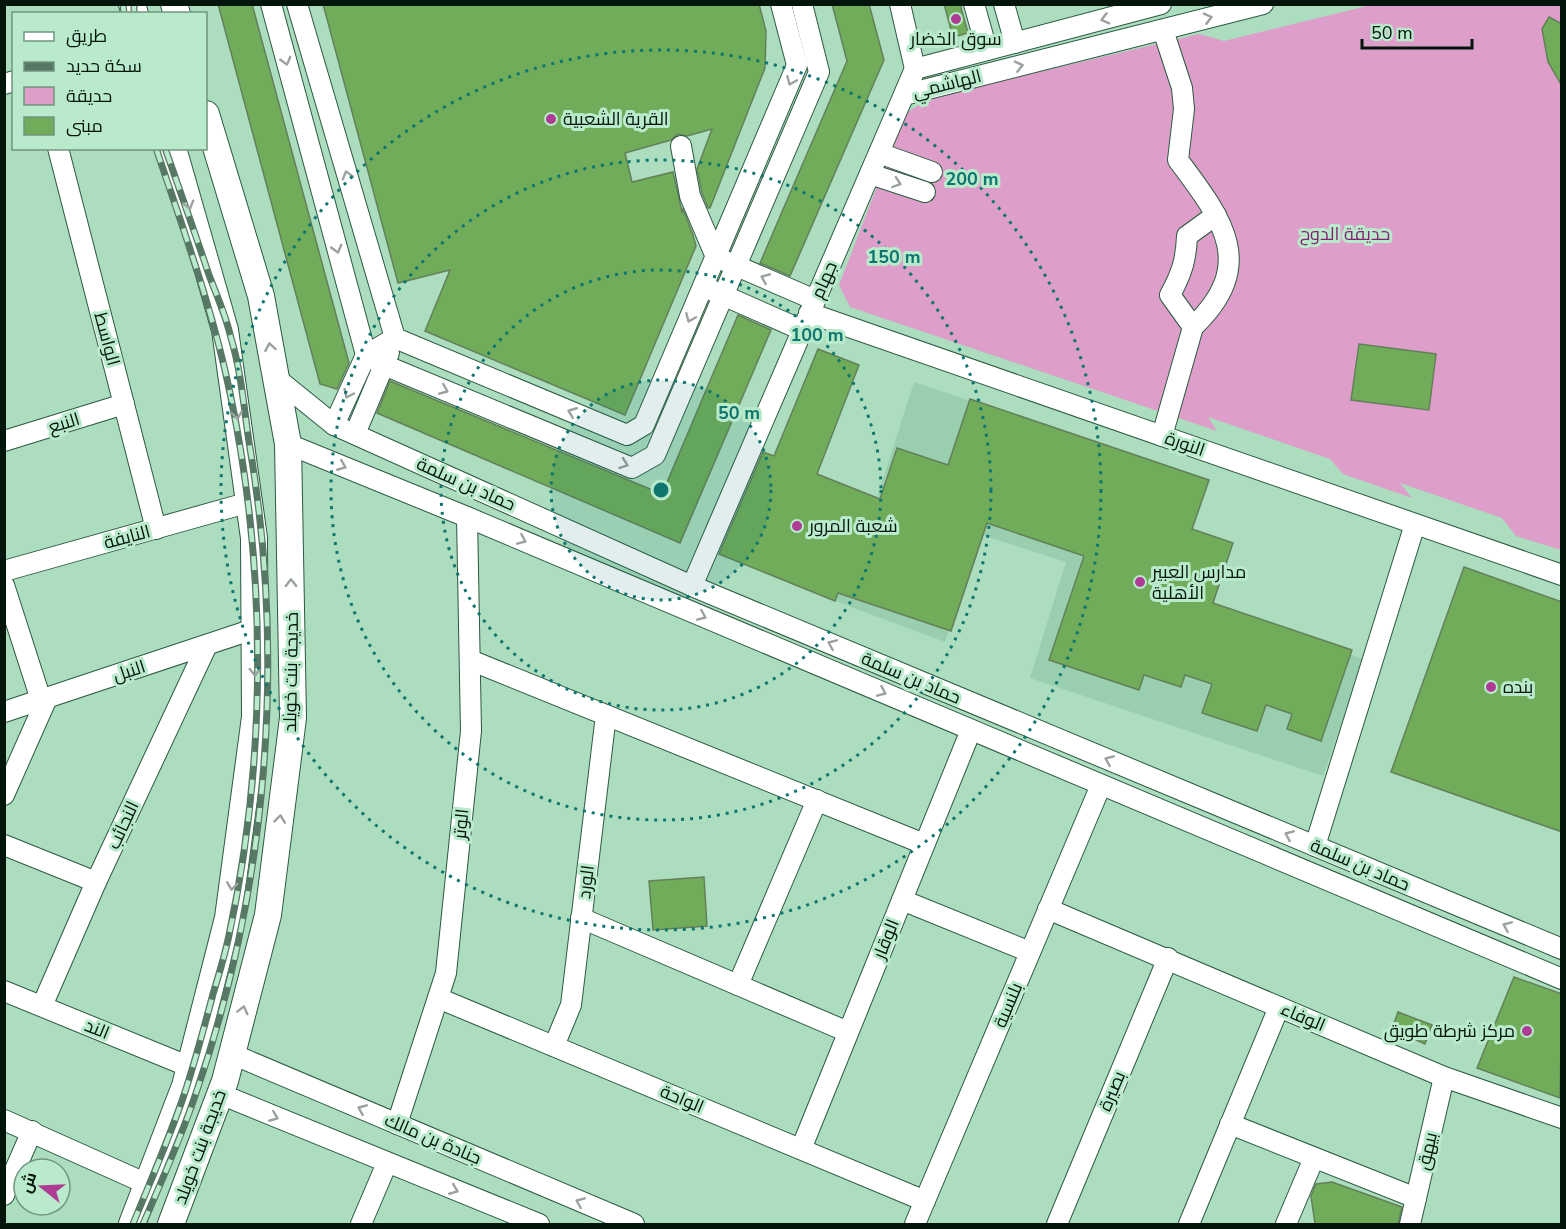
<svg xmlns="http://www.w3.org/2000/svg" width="1566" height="1229" viewBox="0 0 1566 1229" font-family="'Nunito Sans',Cairo,sans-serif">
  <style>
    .built { fill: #99cfae }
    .green { fill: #dd9eca }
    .building { fill: #70ac5a; stroke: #64805a; stroke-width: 1.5 }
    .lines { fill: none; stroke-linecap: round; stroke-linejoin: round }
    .minor-casing { stroke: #2c5940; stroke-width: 22 }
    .major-casing { stroke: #2c5940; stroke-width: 28 }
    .minor { stroke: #fff; stroke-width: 20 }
    .major { stroke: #fff; stroke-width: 26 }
    .rail-casing { stroke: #577864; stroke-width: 7 }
    .rail { stroke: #b9eacc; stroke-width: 4.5; stroke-dasharray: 14; stroke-linecap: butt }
    .oneway { stroke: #9ba19d }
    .ring { fill: none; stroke: #0f766e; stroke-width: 3; stroke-dasharray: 3 6 }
    .poi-dot { fill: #ae3b94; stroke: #b9eacc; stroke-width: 2 }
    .labels { text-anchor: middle; stroke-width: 6; stroke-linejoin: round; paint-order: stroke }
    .poi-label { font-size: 18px; fill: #04150b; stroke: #b9eacc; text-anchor: start }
    .street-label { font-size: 18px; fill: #04150b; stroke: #b9eacc }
    .park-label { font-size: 18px; fill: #862371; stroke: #b9eacc }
    .centre { fill: #0f766e; stroke: #b9eacc; stroke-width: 3 }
    .ring-label { font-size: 18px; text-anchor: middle; font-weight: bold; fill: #0f766e; stroke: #b9eacc; stroke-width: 6; stroke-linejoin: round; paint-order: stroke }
  </style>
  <rect width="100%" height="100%" fill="#acddbf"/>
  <polygon class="built" points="914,382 1210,481 1192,532 1232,545 1212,606 1364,659 1323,776 1030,678 1066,562 982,535 945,642 835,601 877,498"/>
  <polygon class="green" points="1371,5 1561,5 1561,550 1516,536 1502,518 1400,483 1412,498 1343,474 1330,459 1208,417 1217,431 850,307 839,285 905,114 929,98 1199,34 1224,41"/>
  <g class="building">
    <polygon points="218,4 252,4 349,363 337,389 320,384"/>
    <polygon points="323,4 759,4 766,31 765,68 710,208 708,208 702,193 697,169 712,129 687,136 678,134 671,140 625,153 632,182 673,172 682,212 683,209 693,235 696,246 625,415 425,331 450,270 398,283"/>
    <polygon points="832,4 869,4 884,60 790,276 760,263 847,61"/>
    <polygon points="944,4 960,4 968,33 953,37"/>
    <polygon points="1549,17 1562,24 1562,86 1548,62 1542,29"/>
    <polygon points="738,315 771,330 680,543 377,413 390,381 662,494"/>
    <polygon points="1359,344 1436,354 1429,410 1351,400"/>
    <polygon points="818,349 859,365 817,474 880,499 897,448 948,465 970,399 1209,480 1192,529 1233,543 1213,603 1352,650 1321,741 1287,729 1292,714 1266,705 1257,731 1202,713 1212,684 1185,675 1181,687 1144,675 1139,690 1049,660 1084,556 987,523 951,631 838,593 835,601 719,554 763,452 774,456"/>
    <polygon points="1464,567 1562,602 1562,832 1391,772"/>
    <polygon points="704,877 707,926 653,930 649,881"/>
    <polygon points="1514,977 1562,994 1560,1098 1477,1068"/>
    <polygon points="1398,1012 1432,1025 1425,1044 1392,1029"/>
    <polygon points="1332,1182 1402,1207 1398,1224 1315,1224 1311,1196 1316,1184"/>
  </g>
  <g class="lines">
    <g class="minor-casing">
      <g id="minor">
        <polyline points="271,4 366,355 384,365 632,468 655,455 819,72 802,4"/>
        <polyline points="297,4 395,338 627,435 644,425 797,65 781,4"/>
        <polyline points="974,4 987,50"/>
        <polyline points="1004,4 1015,43"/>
        <polyline points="1161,4 915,69 904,95 1263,4"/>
        <polyline points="4,84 14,81"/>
        <polyline points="681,146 690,196 716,257 815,300"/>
        <polyline points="58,148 156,529"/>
        <polyline points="879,153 932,172"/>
        <polyline points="870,174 925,192"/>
        <polyline points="711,290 802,330"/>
        <polyline points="809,313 1562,575"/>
        <path d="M1193,327l-23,-32c12,-22 16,-35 17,-59l29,-21"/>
        <polyline points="276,378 334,425 692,586 1562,949"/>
        <polyline points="334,425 366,355 395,338"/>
        <polyline points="355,434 389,353"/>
        <path d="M1162,436l31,-109c65,-62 30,-107 -15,-167l6,-51 -2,-21 -19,-58"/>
        <polyline points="4,441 124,404"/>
        <polyline points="288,444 467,517 1562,979"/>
        <polyline points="4,571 250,502"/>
        <polyline points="4,585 41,700"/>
        <polyline points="692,586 915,69 900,4"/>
        <polyline points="470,660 924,844"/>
        <polyline points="4,712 254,629"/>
        <polyline points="4,795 47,698"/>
        <polyline points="4,845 96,882"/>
        <polyline points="1315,846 1415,524"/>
        <polyline points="902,900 1030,952"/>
        <polyline points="1048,909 1444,1077 1562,1118"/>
        <polyline points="581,918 848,1032"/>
        <polyline points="738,985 817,800"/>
        <polyline points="4,991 190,1067"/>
        <polyline points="438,998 925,1201"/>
        <polyline points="42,1006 96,882 207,645"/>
        <polyline points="554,1046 571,1005 606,715"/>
        <polyline points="232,1054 634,1224"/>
        <polyline points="220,1094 539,1224"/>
        <polyline points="4,1120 147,1184"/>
        <polyline points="397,1124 446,973 471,731 467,517"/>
        <polyline points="1230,1124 1416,1198"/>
        <polyline points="801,1149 971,730"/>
        <polyline points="4,1195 32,1131"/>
        <polyline points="361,1224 387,1163"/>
        <polyline points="915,1224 1101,785"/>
        <polyline points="1057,1224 1168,958"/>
        <polyline points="1189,1224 1279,1007"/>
        <polyline points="1286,1224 1314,1158"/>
        <polyline points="1410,1224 1444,1077"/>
      </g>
    </g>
    <g class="major-casing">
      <g id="major">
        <polyline points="132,4 135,14"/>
        <polyline points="174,4 177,14"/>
        <polyline points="132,1224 185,1086 228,918 255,717 254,538 225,330 173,148"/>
        <polyline points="171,1224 225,1081 268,915 293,718 288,444 261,296 206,114"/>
      </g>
    </g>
    <use href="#minor" class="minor"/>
    <use href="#major" class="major"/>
    <g class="rail-casing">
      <g id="rail">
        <polyline points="123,4 124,14"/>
        <polyline points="134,4 134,14"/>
        <path d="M133,1224c17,-42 36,-85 51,-129 11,-33 20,-67 29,-101 6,-20 12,-39 16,-59 38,-177 38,-365 1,-542 -17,-83 -47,-164 -74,-245"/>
        <path d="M143,1224c19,-44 39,-88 54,-134 71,-206 89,-433 52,-648 -5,-34 -8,-71 -18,-104 -5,-22 -14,-42 -22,-63 -14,-42 -29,-84 -44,-127"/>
      </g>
    </g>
    <use href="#rail" class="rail"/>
  </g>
  <defs><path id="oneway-chevron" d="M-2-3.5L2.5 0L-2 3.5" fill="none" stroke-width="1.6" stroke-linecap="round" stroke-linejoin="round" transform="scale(1.5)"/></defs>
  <g class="oneway">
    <use href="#oneway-chevron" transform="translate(1208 18) rotate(-14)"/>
    <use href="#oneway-chevron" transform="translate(1105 19) rotate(165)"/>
    <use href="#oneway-chevron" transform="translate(286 61) rotate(75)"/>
    <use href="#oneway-chevron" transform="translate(1019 66) rotate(-14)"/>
    <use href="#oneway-chevron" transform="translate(791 81) rotate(113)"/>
    <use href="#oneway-chevron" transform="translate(347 175) rotate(-106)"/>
    <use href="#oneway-chevron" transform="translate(897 183) rotate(19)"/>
    <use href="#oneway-chevron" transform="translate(189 205) rotate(74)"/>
    <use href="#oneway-chevron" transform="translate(337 249) rotate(75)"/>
    <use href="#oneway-chevron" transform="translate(765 278) rotate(-157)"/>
    <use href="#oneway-chevron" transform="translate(690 318) rotate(113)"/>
    <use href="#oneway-chevron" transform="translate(270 347) rotate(-100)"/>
    <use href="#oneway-chevron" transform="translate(444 390) rotate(23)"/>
    <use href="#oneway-chevron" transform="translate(348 394) rotate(115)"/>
    <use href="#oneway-chevron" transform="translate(572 412) rotate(-158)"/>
    <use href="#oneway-chevron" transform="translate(237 415) rotate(82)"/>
    <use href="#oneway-chevron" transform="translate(624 464) rotate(20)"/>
    <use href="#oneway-chevron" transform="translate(342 466) rotate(22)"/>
    <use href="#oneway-chevron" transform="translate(522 540) rotate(23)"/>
    <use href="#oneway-chevron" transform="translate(291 583) rotate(-91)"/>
    <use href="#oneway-chevron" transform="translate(702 616) rotate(23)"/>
    <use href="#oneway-chevron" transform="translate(832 644) rotate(-157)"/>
    <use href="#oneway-chevron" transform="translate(255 672) rotate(90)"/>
    <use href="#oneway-chevron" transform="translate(882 692) rotate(23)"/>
    <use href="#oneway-chevron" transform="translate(1109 760) rotate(-157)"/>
    <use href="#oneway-chevron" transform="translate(280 819) rotate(-83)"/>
    <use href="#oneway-chevron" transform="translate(1289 835) rotate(-157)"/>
    <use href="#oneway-chevron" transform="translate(232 886) rotate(98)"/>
    <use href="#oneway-chevron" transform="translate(1507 926) rotate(-157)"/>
    <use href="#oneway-chevron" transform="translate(243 1010) rotate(-76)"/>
    <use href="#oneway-chevron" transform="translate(362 1109) rotate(-157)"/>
    <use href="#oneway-chevron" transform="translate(274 1117) rotate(22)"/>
    <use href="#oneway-chevron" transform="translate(454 1190) rotate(22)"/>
    <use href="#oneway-chevron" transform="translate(580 1202) rotate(-157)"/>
  </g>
  <circle cx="661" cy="490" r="110" fill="#0f766e" fill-opacity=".12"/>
  <g class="ring">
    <circle cx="661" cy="490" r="110"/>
    <circle cx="661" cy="490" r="220"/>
    <circle cx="661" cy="490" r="330"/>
    <circle cx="661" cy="490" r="440"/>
  </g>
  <g class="poi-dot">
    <circle cx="956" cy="19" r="6"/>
    <circle cx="551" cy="119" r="6"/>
    <circle cx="797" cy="526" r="6"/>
    <circle cx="1140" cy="582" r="6"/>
    <circle cx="1491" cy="687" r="6"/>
    <circle cx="1527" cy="1031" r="6"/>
  </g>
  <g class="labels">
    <g class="poi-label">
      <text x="956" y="45" text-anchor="middle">سوق الخضار</text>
      <text x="563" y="125">القرية الشعبية</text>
      <text x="809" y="532">شعبة المرور</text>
      <text x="1152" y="578">مدارس العبير<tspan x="1152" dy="21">الأهلية</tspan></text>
      <text x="1503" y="693">بنده</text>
      <text x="1515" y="1037" text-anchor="end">مركز شرطة طويق</text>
    </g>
    <g class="street-label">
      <text transform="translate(947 84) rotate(-14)" y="6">الهاشمي</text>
      <text transform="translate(824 280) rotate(-66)" y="6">جهام</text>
      <text transform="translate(107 339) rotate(75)" y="6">الواسط</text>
      <text transform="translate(64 423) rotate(-17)" y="6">النبع</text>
      <text transform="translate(1185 444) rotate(19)" y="6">النورة</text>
      <text transform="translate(466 484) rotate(24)" y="6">حماد بن سلمة</text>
      <text transform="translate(127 537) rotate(-15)" y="6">النايفة</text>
      <text transform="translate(129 671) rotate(-18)" y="6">النبل</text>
      <text transform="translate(291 672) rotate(-89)" y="6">خديجة بنت خويلد</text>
      <text transform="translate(911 678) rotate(23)" y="6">حماد بن سلمة</text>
      <text transform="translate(461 824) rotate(-84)" y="6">الوتر</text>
      <text transform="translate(123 825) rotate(-65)" y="6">النجائب</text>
      <text transform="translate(1360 865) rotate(23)" y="6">حماد بن سلمة</text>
      <text transform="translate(586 882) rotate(-83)" y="6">الورد</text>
      <text transform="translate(886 939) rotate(-68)" y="6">الوقار</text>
      <text transform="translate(1008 1005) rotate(-67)" y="6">بلنسية</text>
      <text transform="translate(1303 1017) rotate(23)" y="6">الوفاء</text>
      <text transform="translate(97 1029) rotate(22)" y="6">الند</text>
      <text transform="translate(1112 1091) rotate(-67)" y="6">بصيرة</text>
      <text transform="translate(682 1099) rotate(23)" y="6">الواحة</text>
      <text transform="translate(433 1139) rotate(23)" y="6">جنادة بن مالك</text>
      <text transform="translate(200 1147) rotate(-70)" y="6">خديجة بنت خويلد</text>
      <text transform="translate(1427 1151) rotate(-77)" y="6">بيهق</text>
    </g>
    <g class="park-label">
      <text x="1345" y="240">حديقة الدوح</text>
    </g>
  </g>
  <circle cx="661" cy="490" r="9" class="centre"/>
  <g class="ring-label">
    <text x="972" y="185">200 m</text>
    <text x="894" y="263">150 m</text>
    <text x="817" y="341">100 m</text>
    <text x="739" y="419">50 m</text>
  </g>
  <rect width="1566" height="1229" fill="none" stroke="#04150b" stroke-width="12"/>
  <rect x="12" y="12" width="195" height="138" fill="#b9eacc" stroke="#71957f" stroke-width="1.5"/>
  <rect x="24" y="32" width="30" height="9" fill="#ffffff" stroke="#71957f" stroke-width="1.5"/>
  <text x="66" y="42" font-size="18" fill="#04150b">طريق</text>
  <rect x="24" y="62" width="30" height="9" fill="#577864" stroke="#71957f" stroke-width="1.5"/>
  <text x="66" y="72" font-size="18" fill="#04150b">سكة حديد</text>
  <rect x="24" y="87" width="30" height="18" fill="#dd9eca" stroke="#71957f" stroke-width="1.5"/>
  <text x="66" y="102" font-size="18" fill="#04150b">حديقة</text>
  <rect x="24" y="117" width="30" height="18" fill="#70ac5a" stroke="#71957f" stroke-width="1.5"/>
  <text x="66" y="132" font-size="18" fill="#04150b">مبنى</text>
  <g transform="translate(42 1187) rotate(288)"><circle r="28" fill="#b9eacc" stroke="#71957f" stroke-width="1.5"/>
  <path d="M0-4.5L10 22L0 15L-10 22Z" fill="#ae3b94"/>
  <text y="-9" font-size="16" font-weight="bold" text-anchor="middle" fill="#04150b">ش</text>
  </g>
  <path d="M1362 39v9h110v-9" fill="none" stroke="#04150b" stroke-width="3"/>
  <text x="1371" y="39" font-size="18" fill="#04150b" stroke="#b9eacc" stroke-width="4.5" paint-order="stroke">50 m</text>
</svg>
